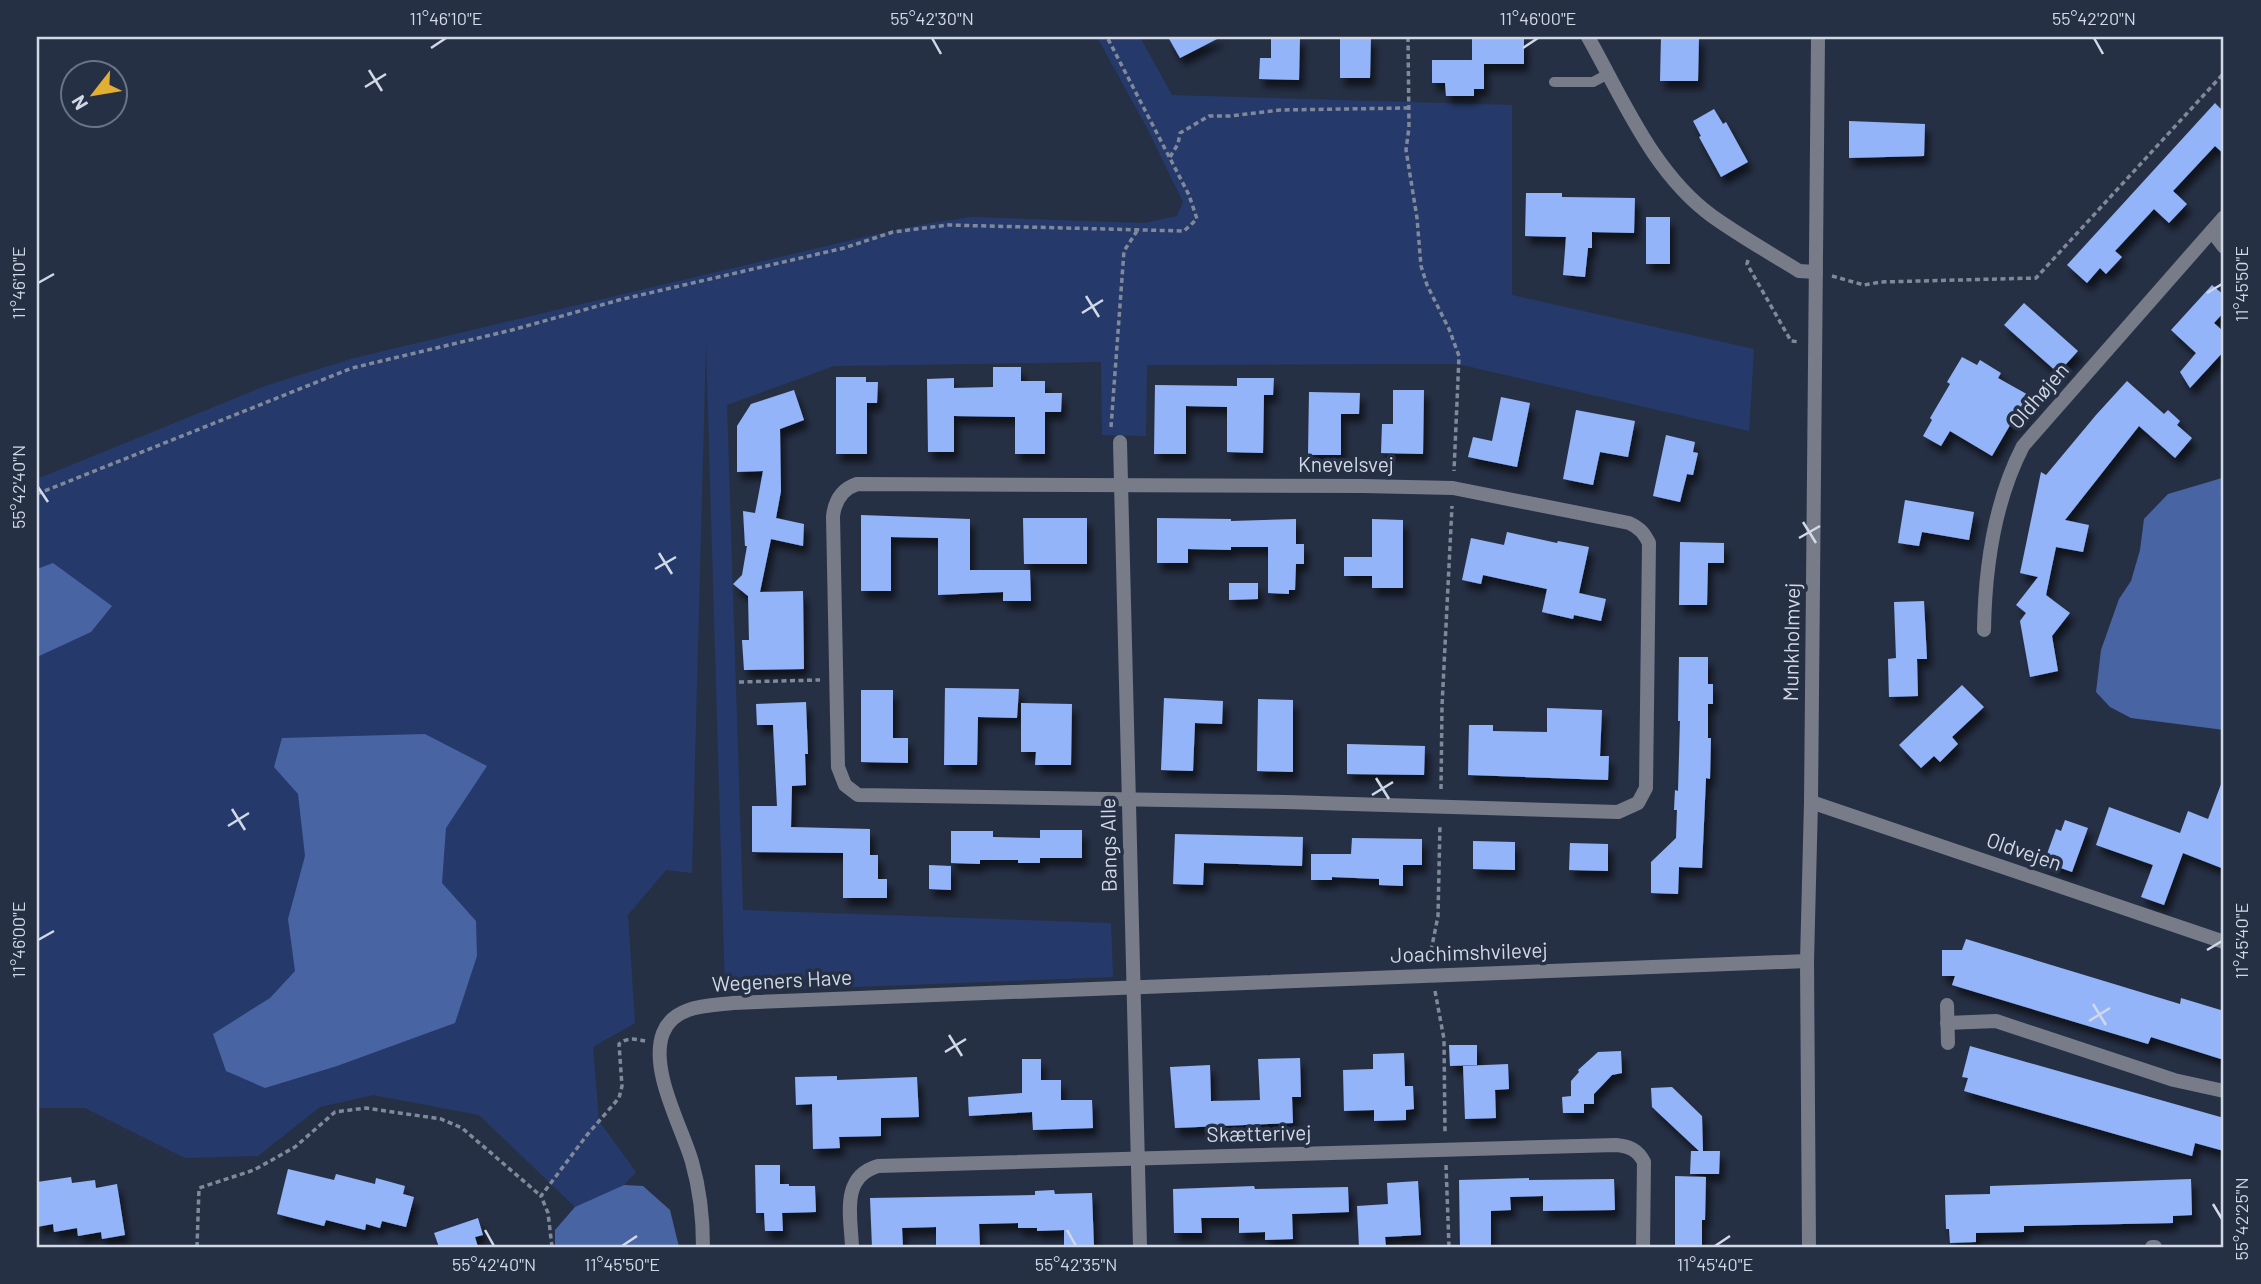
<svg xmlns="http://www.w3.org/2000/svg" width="2261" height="1284" viewBox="0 0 2261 1284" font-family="Barlow,sans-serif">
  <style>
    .green { fill: #253a6b }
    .water { fill: #4864a3 }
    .building { fill: #94b4f9; filter: url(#shadow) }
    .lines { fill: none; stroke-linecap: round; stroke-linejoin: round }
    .path { stroke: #80899a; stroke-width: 3.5; stroke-dasharray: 5 3.5; stroke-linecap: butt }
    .service { stroke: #777c88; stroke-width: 10 }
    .minor { stroke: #777c88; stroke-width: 14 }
    .tertiary { stroke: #777c88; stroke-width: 14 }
    .ticks { fill: none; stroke: #d1d8e6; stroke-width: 2.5 }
    .labels { text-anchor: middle; stroke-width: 7; stroke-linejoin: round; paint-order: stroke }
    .street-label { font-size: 21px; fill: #d1d8e6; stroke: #263045 }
    .neatline { fill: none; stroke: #d1d8e6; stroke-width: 2.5 }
    .ticks-label { font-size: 18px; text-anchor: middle; fill: #d1d8e6 }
  </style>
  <defs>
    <filter id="shadow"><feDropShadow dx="4.5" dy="8" stdDeviation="3.5" flood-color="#0009"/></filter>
  </defs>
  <rect width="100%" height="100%" fill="#263045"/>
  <polygon class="green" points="1097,37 1140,37 1172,95 1512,105 1512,295 1754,349 1749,431 1458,364 1147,365 1146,436 1102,435 1101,362 834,366 727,405 743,910 1111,923 1113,977 725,992 706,344 692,873 666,870 628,915 635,1023 593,1047 599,1121 636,1172 624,1185 575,1207 479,1115 373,1095 320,1107 258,1156 185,1158 85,1108 37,1108 37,479 265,386 354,358 873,235 930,223 972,217 1144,223 1177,216 1183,202 1146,126"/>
  <g class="water">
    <polygon points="2222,478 2224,482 2224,730 2131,718 2110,707 2096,692 2101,650 2119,599 2131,581 2140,550 2144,519 2168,494"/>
    <polygon points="53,563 112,606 91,632 37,657 37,569"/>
    <polygon points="425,734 487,766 446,828 442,883 476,921 477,956 455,1023 337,1066 265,1088 226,1071 213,1034 270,998 295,971 288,919 305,856 298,794 274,767 282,738"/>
    <polygon points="624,1185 643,1186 670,1210 679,1247 555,1247 555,1230 575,1207"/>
  </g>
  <g class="building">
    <polygon points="1168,37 1221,37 1180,58"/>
    <polygon points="1271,37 1300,37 1299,80 1259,79 1260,58 1271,58"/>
    <polygon points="1340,37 1371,37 1370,78 1340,78"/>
    <polygon points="1472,37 1524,37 1524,64 1484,64 1484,89 1474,89 1474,96 1446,96 1445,83 1432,83 1432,60 1472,60"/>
    <polygon points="1661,37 1699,37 1698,81 1660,81"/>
    <polygon points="2215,103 2224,112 2224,154 2215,146 2173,191 2187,204 2169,223 2154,209 2115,251 2122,257 2106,274 2100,268 2087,283 2067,265"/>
    <polygon points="1714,109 1723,124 1726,122 1748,162 1721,177 1699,137 1701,136 1693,121"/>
    <polygon points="1849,121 1925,124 1924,156 1849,158"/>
    <polygon points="1526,193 1562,193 1562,197 1635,198 1634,233 1592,232 1592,248 1588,248 1585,277 1563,275 1566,237 1525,236"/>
    <rect x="1646" y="217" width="24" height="47"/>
    <polygon points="2212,285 2224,295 2224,312 2214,323 2224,332 2224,351 2190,388 2180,372 2196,353 2171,330"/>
    <polygon points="2024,303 2078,351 2058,373 2004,325"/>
    <polygon points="1962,357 1977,365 1980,360 2001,373 1998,378 2032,397 2017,423 2013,420 1992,456 1950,431 1941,446 1923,436 1932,420 1930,418 1950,384 1947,382"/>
    <polygon points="993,367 1021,367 1021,381 1045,381 1045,393 1062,393 1061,412 1045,412 1045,454 1015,454 1015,417 954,416 954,452 928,452 927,379 954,378 954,388 993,387"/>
    <polygon points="836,377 866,377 866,382 878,382 877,403 867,403 867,454 836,454"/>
    <polygon points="1237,378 1274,378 1273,395 1264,395 1263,453 1227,452 1227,407 1186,406 1186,454 1154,454 1155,385 1237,386"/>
    <polygon points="2127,381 2164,414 2168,410 2180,421 2177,425 2192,438 2175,458 2139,426 2065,520 2089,525 2083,552 2056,547 2046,595 2070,613 2052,636 2058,671 2030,677 2020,621 2026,613 2016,605 2038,577 2020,573 2041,472 2046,475 2096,415"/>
    <polygon points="794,390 804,420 780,429 781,491 776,518 804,524 803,546 771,539 760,592 803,591 804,669 744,670 742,640 749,640 748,596 733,584 742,575 747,546 745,546 743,511 755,513 763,471 737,472 737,426 751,404"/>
    <polygon points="1393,390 1424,390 1423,454 1381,453 1382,424 1393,424"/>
    <polygon points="1309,392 1360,393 1359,414 1341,414 1341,455 1308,455"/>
    <polygon points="1501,397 1530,403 1517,467 1468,457 1473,437 1492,441"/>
    <polygon points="1576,410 1635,421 1628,457 1600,452 1593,485 1563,479"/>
    <polygon points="1666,435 1695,442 1693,452 1698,453 1693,475 1687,474 1680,502 1653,496"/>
    <polygon points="1905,500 1974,512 1969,540 1922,532 1919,546 1898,543"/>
    <polygon points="861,515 970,519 970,570 1030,570 1031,601 1003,601 1003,592 938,595 938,538 891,537 891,591 861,591"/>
    <polygon points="1023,518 1087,518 1087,564 1024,564"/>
    <polygon points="1157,518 1231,519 1231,521 1296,519 1296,544 1304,544 1304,564 1296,564 1295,590 1289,590 1289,594 1268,593 1268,547 1231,547 1231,550 1188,549 1188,563 1157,563"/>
    <polygon points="1372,519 1403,520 1403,588 1372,588 1372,576 1344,576 1344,557 1372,557"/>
    <polygon points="1507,532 1557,543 1558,541 1589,547 1579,593 1606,599 1601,621 1574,615 1573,619 1542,612 1547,589 1483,575 1481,584 1462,580 1471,538 1504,545"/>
    <polygon points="1680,542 1724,543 1724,563 1708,563 1707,605 1679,605"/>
    <polygon points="1229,583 1258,583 1258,599 1229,600"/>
    <polygon points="1924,601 1927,659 1917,659 1918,696 1889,697 1888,659 1896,658 1894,602"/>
    <polygon points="1679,657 1708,657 1708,684 1713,684 1713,704 1708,704 1708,738 1711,738 1710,779 1706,778 1702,868 1679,867 1678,894 1651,893 1651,862 1676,838 1677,810 1674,810 1675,790 1678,791 1680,721 1678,721"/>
    <polygon points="1962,685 1984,707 1952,737 1958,744 1940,762 1934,756 1921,768 1899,745"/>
    <polygon points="945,688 1019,689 1017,718 978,717 977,765 944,765"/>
    <polygon points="861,690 893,690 893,738 908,738 908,763 861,762"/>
    <polygon points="1164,698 1223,701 1222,724 1195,723 1193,771 1161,770"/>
    <polygon points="1258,699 1293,700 1293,772 1257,771"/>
    <polygon points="806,702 808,754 805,754 806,785 792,786 791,827 870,829 870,855 878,855 878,879 887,879 887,898 843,898 843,853 752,852 752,806 777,806 773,725 757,725 756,704"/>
    <polygon points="1021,703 1072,704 1071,765 1035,765 1036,752 1021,752"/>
    <polygon points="1547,708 1602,710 1600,756 1609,756 1608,780 1468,775 1469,725 1493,725 1493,731 1547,732"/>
    <polygon points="1347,744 1425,746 1424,775 1347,774"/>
    <polygon points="2223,779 2224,780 2224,869 2183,853 2164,905 2141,897 2153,865 2096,845 2109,807 2180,833 2188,811 2208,819"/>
    <polygon points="2065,820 2088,828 2072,872 2044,862 2056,829 2061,831"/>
    <polygon points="1040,830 1082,830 1082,858 1040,858 1040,863 1018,863 1018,860 980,860 980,864 951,863 951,831 993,831 993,837 1040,838"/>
    <polygon points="1175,834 1303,837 1302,866 1204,863 1203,885 1173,884"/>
    <polygon points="1352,838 1422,839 1422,865 1403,865 1403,886 1379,885 1379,879 1332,877 1332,880 1311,880 1311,854 1351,854"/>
    <polygon points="1473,841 1515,842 1515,870 1473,869"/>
    <polygon points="1570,843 1608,844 1608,871 1569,870"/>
    <polygon points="929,865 951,866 951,890 929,889"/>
    <polygon points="1966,939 2180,1004 2181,998 2224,1011 2224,1060 2151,1037 2148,1044 1952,985 1955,976 1942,976 1942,950 1962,950"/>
    <polygon points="1449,1045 1477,1045 1477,1065 1450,1066"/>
    <polygon points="1970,1046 2224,1118 2224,1151 2195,1143 2192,1156 1964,1091 1968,1078 1962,1077"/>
    <polygon points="1621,1051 1622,1073 1612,1075 1594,1094 1594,1104 1584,1104 1584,1113 1563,1113 1562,1097 1571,1096 1571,1081 1579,1072 1578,1070 1598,1052"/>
    <polygon points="1404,1053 1405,1086 1413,1086 1414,1109 1406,1110 1406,1120 1374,1121 1374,1110 1344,1111 1343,1070 1373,1069 1373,1054"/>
    <polygon points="1300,1058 1301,1097 1292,1097 1293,1123 1175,1128 1170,1067 1210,1065 1211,1101 1260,1100 1258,1059"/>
    <polygon points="1022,1059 1041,1059 1041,1080 1061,1080 1061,1100 1092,1100 1093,1128 1033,1130 1032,1112 969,1116 968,1097 1022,1093"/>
    <polygon points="1508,1064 1509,1089 1495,1090 1496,1118 1465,1119 1463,1066"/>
    <polygon points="837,1076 837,1080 917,1077 919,1117 881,1118 881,1136 839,1137 840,1148 813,1149 812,1104 796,1105 795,1077"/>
    <polygon points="1672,1087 1702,1116 1703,1151 1720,1151 1719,1174 1690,1174 1691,1151 1699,1151 1652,1107 1651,1088"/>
    <polygon points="755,1165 780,1165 780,1184 789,1184 789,1186 815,1186 816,1212 782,1213 783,1231 765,1231 764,1213 756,1213"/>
    <polygon points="288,1169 334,1180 336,1174 375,1184 376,1178 405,1186 403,1194 414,1197 406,1227 382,1221 380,1228 366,1224 365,1230 326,1220 324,1226 277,1214"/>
    <polygon points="1675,1176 1706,1177 1705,1220 1702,1220 1702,1247 1675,1247"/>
    <polygon points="71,1177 72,1183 95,1180 96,1188 117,1184 125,1235 102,1239 101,1232 78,1236 77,1228 54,1232 53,1224 37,1227 37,1182"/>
    <polygon points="1529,1178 1529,1180 1614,1179 1615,1210 1543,1211 1543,1196 1510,1197 1511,1210 1491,1211 1491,1246 1460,1247 1459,1180"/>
    <polygon points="2191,1179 2192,1215 2173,1216 2173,1223 2024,1226 2024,1232 1976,1233 1976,1242 1950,1243 1949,1229 1946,1229 1945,1195 1990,1194 1990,1186"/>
    <polygon points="1418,1181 1421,1235 1385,1237 1386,1247 1359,1247 1357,1206 1388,1204 1387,1183"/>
    <polygon points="1254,1186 1255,1189 1348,1187 1349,1212 1292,1214 1293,1239 1265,1240 1265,1232 1239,1233 1239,1218 1201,1218 1202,1233 1174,1233 1173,1189"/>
    <polygon points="1054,1190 1055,1194 1092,1193 1094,1247 1064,1247 1064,1230 1037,1231 1037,1228 1018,1228 1018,1223 979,1224 980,1247 936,1247 936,1227 902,1228 903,1247 872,1247 870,1198 1035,1195 1035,1191"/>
    <polygon points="478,1218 483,1235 475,1237 478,1247 439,1247 434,1233"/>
  </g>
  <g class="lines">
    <g class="path">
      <polyline points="1408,37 1409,127 1406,150 1417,218 1421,266 1427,285 1449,329 1459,356 1454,471"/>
      <polyline points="1170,157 1178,144 1180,133 1209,116 1230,116 1280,110 1407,108"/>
      <polyline points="1748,260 1747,264 1791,341 1800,342"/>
      <polyline points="1832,276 1864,285 1881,282 2036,278 2224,73"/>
      <polyline points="1111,427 1124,251 1137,231"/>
      <polyline points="37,494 352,368 512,330 619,300 844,248 893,232 948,225 1184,231 1197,219 1189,195 1107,37"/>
      <polyline points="739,682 820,680"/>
      <polyline points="1441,789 1442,706 1452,506"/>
      <polyline points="1431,959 1431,951 1438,916 1440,824"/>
      <polyline points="1435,991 1444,1039 1445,1133"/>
      <polyline points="1446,1165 1449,1247"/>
      <polyline points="197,1247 199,1188 254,1170 295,1147 335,1112 366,1108 441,1119 462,1128 541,1196"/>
      <path d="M552,1247l-4,-34 -7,-17 46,-61 32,-37 3,-12 -3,-42c8,-7 17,-5 26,-3"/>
    </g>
    <polyline class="service" points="1554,82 1593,82 1608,74"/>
    <g class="minor">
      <path d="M1588,37c35,62 65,136 124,179 28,20 58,37 87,55l17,1"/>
      <polyline points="2212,231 2224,247"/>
      <polyline points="1120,442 1140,1247"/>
      <path d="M857,484l506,2 90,2 176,35c11,5 15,10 20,20l-3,245 -8,15 -20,9 -332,-10 -428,-7 -13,-10 -7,-18 -5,-251c2,-16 9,-27 24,-32z"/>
      <path d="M1984,630c1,-62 10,-128 39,-184l201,-229"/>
      <polyline points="1811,802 2224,942"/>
      <polyline points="1947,1005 1948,1043"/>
      <polyline points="1947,1023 1996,1021 2174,1080 2224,1091"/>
      <path d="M703,1247c0,-29 -3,-57 -11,-85 -10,-35 -43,-92 -29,-129 11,-28 45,-27 70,-30l1074,-42"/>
      <path d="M852,1247c-1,-30 -12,-70 26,-81l738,-21c13,1 22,5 28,17l-1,85"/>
      <polyline points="2152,1247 2155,1247"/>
    </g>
    <polyline class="tertiary" points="1809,1247 1807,961 1811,802 1818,37"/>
  </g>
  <path class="ticks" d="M932,38l9,16M2094,38l9,16M431,48l15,-10M1523,48l15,-10M369,70l13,21M365,87l21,-13M38,283l16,-9M2207,293l15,-9M1086,296l13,21M1082,313l21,-13M38,487l10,15M1803,522l13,21M1799,538l21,-12M659,553l13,21M655,569l21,-12M1376,778l13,21M1372,795l21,-13M232,809l13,21M228,826l21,-13M38,940l16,-9M2207,950l15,-9M2093,1004l13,21M2089,1021l21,-13M949,1035l13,21M945,1052l21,-13M2213,1204l9,15M485,1230l9,16M1067,1230l9,16M622,1246l15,-10M1715,1246l15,-10"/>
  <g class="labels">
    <g class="street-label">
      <text transform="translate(2039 396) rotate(-49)" y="7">Oldhøjen</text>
      <text x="1346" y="472">Knevelsvej</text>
      <text transform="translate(1792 642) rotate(-89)" y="7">Munkholmvej</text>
      <text transform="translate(1109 845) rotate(-91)" y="7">Bangs Alle</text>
      <text transform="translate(2024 852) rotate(19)" y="7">Oldvejen</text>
      <text transform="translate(1469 953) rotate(-2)" y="7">Joachimshvilevej</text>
      <text transform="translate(782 981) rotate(-3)" y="7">Wegeners Have</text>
      <text transform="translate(1259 1134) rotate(-1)" y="7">Skætterivej</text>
    </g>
  </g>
  <rect width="2261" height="1284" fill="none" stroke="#263045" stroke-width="77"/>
  <g transform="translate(94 94) rotate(239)"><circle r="33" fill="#263045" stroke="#6a7385" stroke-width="2"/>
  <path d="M0-5L12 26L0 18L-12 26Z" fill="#e1af34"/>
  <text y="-10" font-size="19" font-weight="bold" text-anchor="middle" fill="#d1d8e6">N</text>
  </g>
  <rect x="38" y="38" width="2184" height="1208" class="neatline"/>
  <g class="ticks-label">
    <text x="446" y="25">11°46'10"E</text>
    <text x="932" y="25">55°42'30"N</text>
    <text x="1538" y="25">11°46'00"E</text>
    <text x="2094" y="25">55°42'20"N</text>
    <text transform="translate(19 283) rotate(-90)" y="6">11°46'10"E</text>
    <text transform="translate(2242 284) rotate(-90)" y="6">11°45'50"E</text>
    <text transform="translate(19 487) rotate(-90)" y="6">55°42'40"N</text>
    <text transform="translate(19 940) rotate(-90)" y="6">11°46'00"E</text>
    <text transform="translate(2242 941) rotate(-90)" y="6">11°45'40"E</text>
    <text transform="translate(2242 1219) rotate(-90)" y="6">55°42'25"N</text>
    <text x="494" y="1271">55°42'40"N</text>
    <text x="622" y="1271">11°45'50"E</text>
    <text x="1076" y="1271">55°42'35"N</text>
    <text x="1715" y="1271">11°45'40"E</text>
  </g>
</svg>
